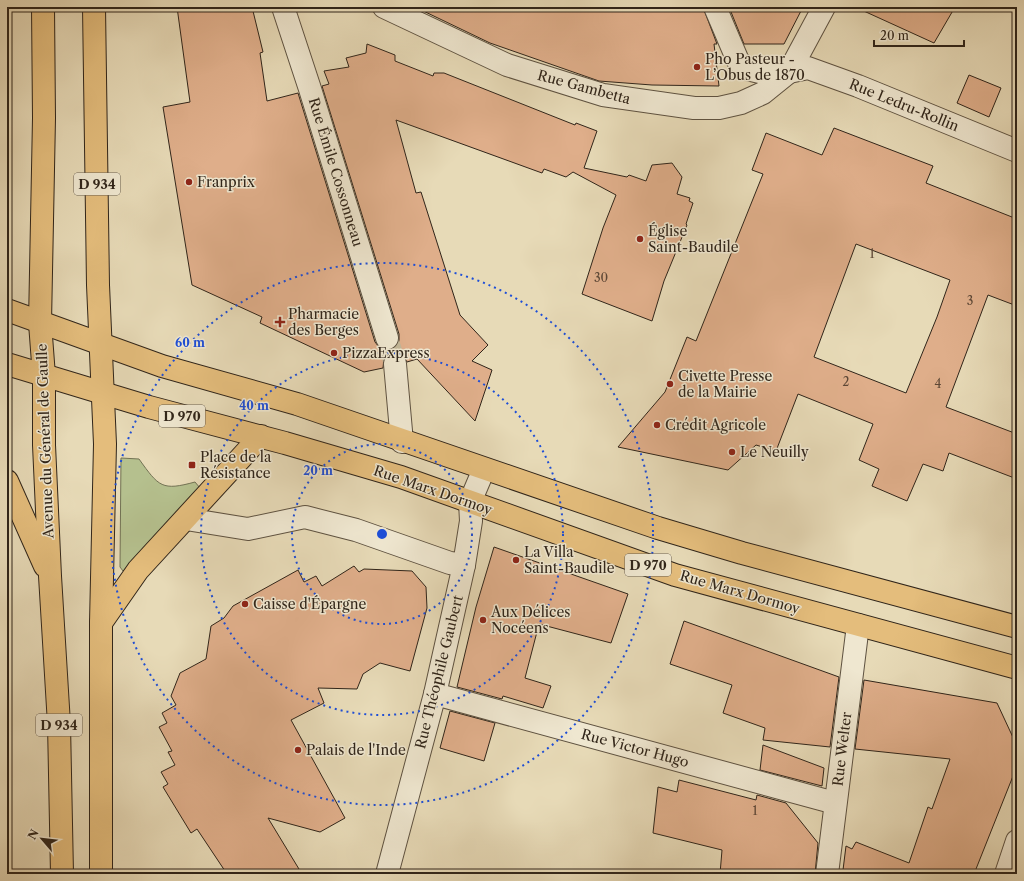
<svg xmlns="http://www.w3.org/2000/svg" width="1024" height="881" viewBox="0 0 1024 881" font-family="'Libre Caslon Text',serif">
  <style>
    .green { fill: #b5c08e; stroke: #727254 }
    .building { fill: #dfae8a; stroke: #30251a; fill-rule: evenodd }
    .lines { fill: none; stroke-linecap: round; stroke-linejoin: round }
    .street-tunnel { stroke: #c2b698; stroke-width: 22; stroke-dasharray: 22 11; stroke-linecap: butt }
    .street-casing { stroke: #5e5241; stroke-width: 24 }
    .primary-casing { stroke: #30251a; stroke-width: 24 }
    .street { stroke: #efe7d0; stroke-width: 22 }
    .primary { stroke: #e4bd7c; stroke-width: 22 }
    .ring { fill: none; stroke: #1d4ed8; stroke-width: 2; stroke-dasharray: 2 4 }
    .poi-dot { fill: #8f2418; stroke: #efe7d0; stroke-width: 1.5 }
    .labels { text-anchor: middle; stroke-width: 3; stroke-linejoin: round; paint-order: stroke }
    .number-label { font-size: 12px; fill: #5c4736 }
    .shield { fill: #efe7d0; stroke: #695f51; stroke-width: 1 }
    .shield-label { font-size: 13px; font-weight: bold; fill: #30251a }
    .poi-label { font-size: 14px; fill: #30251a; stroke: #efe7d0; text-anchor: start }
    .street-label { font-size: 14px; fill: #30251a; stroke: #efe7d0 }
    .centre { fill: #1d4ed8; stroke: #efe7d0; stroke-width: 2 }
    .ring-label { font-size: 12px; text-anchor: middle; font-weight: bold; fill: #1d4ed8; stroke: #efe7d0; stroke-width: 3; stroke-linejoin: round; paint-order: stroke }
  </style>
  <rect width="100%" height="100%" fill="#e7dab7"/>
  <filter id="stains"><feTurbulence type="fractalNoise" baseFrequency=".005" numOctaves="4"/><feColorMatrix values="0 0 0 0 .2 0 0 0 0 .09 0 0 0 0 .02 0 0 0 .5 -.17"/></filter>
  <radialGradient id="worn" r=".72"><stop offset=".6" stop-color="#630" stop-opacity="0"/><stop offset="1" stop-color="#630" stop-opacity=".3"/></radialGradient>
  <path class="green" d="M121,458l18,1c20,28 23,32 56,23l5,6 -77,83 -3,-4z"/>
  <g class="building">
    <polygon points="177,7 252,7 263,52 260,53 267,101 298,93 375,342 379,347 384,350 390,350 396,347 399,341 399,334 322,86 329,84 324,71 349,67 346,58 366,53 367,44 395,55 395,61 433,76 434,73 444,73 575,125 576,123 597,131 584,168 627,177 629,175 646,181 652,165 672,163 682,177 677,194 690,198 689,201 693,203 686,224 687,225 664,281 652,321 582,294 603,228 616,195 573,172 566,177 544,169 542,173 396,120 416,193 421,192 460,315 488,345 472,361 492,370 475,421 417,359 407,362 401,353 394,352 388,354 384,358 383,368 364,372 260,323 262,317 192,285 163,107 190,102"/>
    <polygon points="415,7 703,7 717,44 714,44 719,86 652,85 599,81 490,43"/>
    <polygon points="729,7 803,7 784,44 744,44"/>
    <polygon points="855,7 955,7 934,43"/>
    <polygon points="969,75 1001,88 989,117 957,103"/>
    <path d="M834,128l99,38 -7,17 91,36v87l-29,-11 -42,112 71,27v45l-68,-26 -6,18 -20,-7 -16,37 -35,-15 7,-17 -20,-9 14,-36 -75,-30 -22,57 -20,-6 -28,25 -110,-23 47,-55 22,-55 9,4 67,-167 -11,-4 14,-37 56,22zM856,244l94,36 -13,37 -31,76 -92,-36z"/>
    <polygon points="494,547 628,594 611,643 539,624 525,678 551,686 543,708 503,696 502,699 457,687 476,607"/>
    <polygon points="354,566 359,572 364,569 412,571 426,587 427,608 410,671 380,663 363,674 357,689 318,688 324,703 291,720 345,818 320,832 268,818 302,874 227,874 197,829 191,833 163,787 168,784 161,772 175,765 168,752 172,751 159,727 167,723 162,713 176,705 171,696 180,673 206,659 211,626 224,618 233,606 298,570 304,582 316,576 322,586"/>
    <polygon points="684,621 839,677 830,747 763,740 765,728 723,713 732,685 670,664"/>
    <polygon points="864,680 997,703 1017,746 1017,766 974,874 840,874 840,870 842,873 843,870 846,846 852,849 856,842 909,863 928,807 932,809 950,759 855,749"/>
    <polygon points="450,711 495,723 484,761 440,748"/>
    <polygon points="763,745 824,768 822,786 760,770"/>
    <polygon points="679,780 756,800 757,795 786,803 818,843 815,874 720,874 722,850 653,833 658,787 677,792"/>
  </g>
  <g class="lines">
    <polyline class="street-tunnel" points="387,338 395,364"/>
    <g class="street-casing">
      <g id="street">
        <polyline points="283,7 310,89 387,338"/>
        <polyline points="384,7 507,65 603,95 694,108 719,108 741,103 763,93 789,72 824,7"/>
        <polyline points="715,7 738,61 747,69 764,73 789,72 808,68 858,86 1017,151"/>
        <polyline points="395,364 402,442"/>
        <polyline points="186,519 248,529 305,517 356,530 450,563 464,565"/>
        <polyline points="435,694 835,803"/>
        <polyline points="387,874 435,694 464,565 471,521 470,502 484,469"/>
        <polyline points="827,874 858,625"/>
        <polyline points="1006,874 1017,841"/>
      </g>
    </g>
    <g class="primary-casing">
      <g id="primary">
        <polyline points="43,7 44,118 40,323 44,376 44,445 50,576 59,724 62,874"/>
        <polyline points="94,7 98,285 105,444 101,623 101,874"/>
        <polyline points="7,310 162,366 297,404 658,528 742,553 1017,627"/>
        <polyline points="7,364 149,407 285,443 401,477 675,575 1017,668"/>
        <polyline points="7,481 45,566"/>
        <polyline points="101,623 138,570 261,436"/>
      </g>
    </g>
    <use href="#street" class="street"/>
    <use href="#primary" class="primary"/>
  </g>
  <g class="ring">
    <circle cx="382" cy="534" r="90"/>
    <circle cx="382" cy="534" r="181"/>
    <circle cx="382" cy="534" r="271"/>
  </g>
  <g class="poi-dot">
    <circle cx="697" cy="67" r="4"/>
    <circle cx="189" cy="182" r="4"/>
    <circle cx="640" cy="239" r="4"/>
    <path d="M278 316h4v4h4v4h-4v4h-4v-4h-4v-4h4z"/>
    <circle cx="334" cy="353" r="4"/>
    <circle cx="670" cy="384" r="4"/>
    <circle cx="657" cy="425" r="4"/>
    <circle cx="732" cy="452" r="4"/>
    <rect x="188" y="461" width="8" height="8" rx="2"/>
    <circle cx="516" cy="560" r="4"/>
    <circle cx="245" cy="604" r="4"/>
    <circle cx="483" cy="620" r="4"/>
    <circle cx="298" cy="750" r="4"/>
  </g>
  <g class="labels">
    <g class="number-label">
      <text x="872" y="258">1</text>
      <text x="601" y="282">30</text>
      <text x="970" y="305">3</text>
      <text x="846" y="386">2</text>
      <text x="938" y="388">4</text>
      <text x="755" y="815">1</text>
    </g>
    <g class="shield">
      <rect x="74" y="173" width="46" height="22" rx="3"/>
      <rect x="159" y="405" width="46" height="22" rx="3"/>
      <rect x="625" y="554" width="46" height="22" rx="3"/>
      <rect x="36" y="714" width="46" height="22" rx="3"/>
    </g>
    <g class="shield-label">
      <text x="97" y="189">D 934</text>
      <text x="182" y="421">D 970</text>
      <text x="648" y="570">D 970</text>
      <text x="59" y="730">D 934</text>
    </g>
    <g class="poi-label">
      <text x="705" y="64">Pho Pasteur -<tspan x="705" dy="16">L’Obus de 1870</tspan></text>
      <text x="197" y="187">Franprix</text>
      <text x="648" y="236">Église<tspan x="648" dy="16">Saint-Baudile</tspan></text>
      <text x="288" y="319">Pharmacie<tspan x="288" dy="16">des Berges</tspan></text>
      <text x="342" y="358">PizzaExpress</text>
      <text x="678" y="381">Civette Presse<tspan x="678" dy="16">de la Mairie</tspan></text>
      <text x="665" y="430">Crédit Agricole</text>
      <text x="740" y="457">Le Neuilly</text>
      <text x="200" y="462">Place de la<tspan x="200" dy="16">Résistance</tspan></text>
      <text x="524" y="557">La Villa<tspan x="524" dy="16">Saint-Baudile</tspan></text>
      <text x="253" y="609">Caisse d'Épargne</text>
      <text x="491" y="617">Aux Délices<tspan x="491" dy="16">Nocéens</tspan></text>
      <text x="306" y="755">Palais de l'Inde</text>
    </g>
    <g class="street-label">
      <text transform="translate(584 87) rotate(15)" y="5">Rue Gambetta</text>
      <text transform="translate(904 105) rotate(22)" y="5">Rue Ledru-Rollin</text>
      <text transform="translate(336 172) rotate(73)" y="5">Rue Émile Cossonneau</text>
      <text transform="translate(45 441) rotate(-92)" y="5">Avenue du Général de Gaulle</text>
      <text transform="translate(433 490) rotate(19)" y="5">Rue Marx Dormoy</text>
      <text transform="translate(740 592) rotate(16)" y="5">Rue Marx Dormoy</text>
      <text transform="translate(439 672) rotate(-76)" y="5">Rue Théophile Gaubert</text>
      <text transform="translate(635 748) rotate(15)" y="5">Rue Victor Hugo</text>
      <text transform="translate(842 749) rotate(-83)" y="5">Rue Welter</text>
    </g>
  </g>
  <circle cx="382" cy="534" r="6" class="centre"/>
  <g class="ring-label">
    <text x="190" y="347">60 m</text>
    <text x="254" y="410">40 m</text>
    <text x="318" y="475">20 m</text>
  </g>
  <rect width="1024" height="881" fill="none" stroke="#e7dab7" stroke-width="24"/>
  <rect x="8" y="8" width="1008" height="865" fill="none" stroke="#30251a" stroke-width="2"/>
  <rect x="12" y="12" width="1000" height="857" fill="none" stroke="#30251a"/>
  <g transform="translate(42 839) rotate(298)" stroke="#efe7d0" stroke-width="3" paint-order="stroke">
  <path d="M0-3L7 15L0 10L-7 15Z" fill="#30251a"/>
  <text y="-6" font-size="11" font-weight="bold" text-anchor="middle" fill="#30251a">N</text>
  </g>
  <path d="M874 40v6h90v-6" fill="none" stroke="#30251a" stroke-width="2"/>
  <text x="880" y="40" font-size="12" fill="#30251a" stroke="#efe7d0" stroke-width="3" paint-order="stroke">20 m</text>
  <rect width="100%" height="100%" filter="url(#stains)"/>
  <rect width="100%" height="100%" fill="url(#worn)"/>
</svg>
